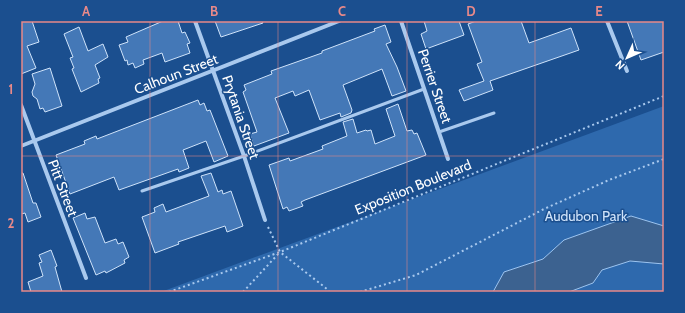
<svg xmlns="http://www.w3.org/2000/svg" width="685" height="313" viewBox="0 0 685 313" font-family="Cabin,sans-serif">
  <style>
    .green { fill: #2e69ad }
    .water { fill: #3c6290; stroke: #9cc4f0 }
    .building { fill: #4478b7; stroke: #cfe3fa }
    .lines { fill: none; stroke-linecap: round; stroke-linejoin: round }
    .path { stroke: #a9c9ee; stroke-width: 2; stroke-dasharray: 2 3; stroke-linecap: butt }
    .service { stroke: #a9c9ee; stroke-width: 3 }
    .minor { stroke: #a9c9ee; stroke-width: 4 }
    .grid { fill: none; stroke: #e88989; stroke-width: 1; stroke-opacity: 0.55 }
    .labels { text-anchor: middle; stroke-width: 3; stroke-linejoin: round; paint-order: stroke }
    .street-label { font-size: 14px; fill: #fff; stroke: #1b4f8f }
    .park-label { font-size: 14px; fill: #cfe3fa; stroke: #1b4f8f }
    .neatline { fill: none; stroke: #e88989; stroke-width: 1.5 }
    .grid-label { font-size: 13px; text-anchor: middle; font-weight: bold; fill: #e88989 }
  </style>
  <rect width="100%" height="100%" fill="#1b4f8f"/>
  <polygon class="green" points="664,106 664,292 161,292"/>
  <polygon class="water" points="631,216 664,226 664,264 630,261 602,270 593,283 569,292 493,292 504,272 543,259 564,240"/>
  <g class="building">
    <polygon points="21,21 32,21 39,42 27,46 36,68 21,74"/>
    <polygon points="163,21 178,21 182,33 185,32 190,43 187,44 190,53 165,62 162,53 143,60 144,64 135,68 133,63 128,65 127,60 125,61 119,45 128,42 126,37"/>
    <polygon points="215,21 262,21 263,23 221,37"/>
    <polygon points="424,21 459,21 464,35 426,49 421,34 427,31"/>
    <polygon points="476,21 521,21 529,43 571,28 579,50 490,81 493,90 464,101 459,90 484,81 477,64 482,62 468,24"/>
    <polygon points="627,21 664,21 664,52 641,60"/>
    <polygon points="385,25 391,42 386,44 397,67 406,91 392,96 382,69 343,85 352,110 351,113 341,117 340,113 320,120 309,90 295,96 293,91 275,98 289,133 254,146 250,134 257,132 243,92 246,90 244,85 272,74 271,71 322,53 322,51 375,31 374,29"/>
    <polygon points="79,27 88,51 103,44 108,57 95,65 100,78 98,79 99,83 81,92 72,69 74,68 70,58 73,57 64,34"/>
    <polygon points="50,68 62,106 45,112 43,108 40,109 37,99 33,96 32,92 35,84 32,74"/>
    <polygon points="198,100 200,105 204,103 207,111 210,110 228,156 214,162 206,141 183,150 189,168 179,172 178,169 119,190 114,177 70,194 56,155 85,144 84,141 96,136 97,139"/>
    <polygon points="398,104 407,131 412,130 414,134 417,133 426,155 305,200 301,202 303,206 289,211 287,207 283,209 269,165 289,158 290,161 323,149 322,146 347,136 343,122 353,119 357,133 366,130 367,131 371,130 375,144 395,136 386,109"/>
    <polygon points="21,173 23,173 33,203 36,203 41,217 28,222 25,213 21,214"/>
    <polygon points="211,173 218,192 222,190 223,194 231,191 243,226 227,232 225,226 178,242 179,244 155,253 142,217 155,212 154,208 163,204 166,212 209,196 201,176"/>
    <polygon points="85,213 87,219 95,217 105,243 116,239 118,244 123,242 129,257 124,260 125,263 106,273 105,271 96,275 73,218"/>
    <polygon points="51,250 57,266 55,267 62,292 31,292 28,282 43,276 39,263 42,262 39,255"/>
  </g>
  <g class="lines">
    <g class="path">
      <polyline points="268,227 280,252 327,289 329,292"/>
      <polyline points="169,292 280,252 664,96"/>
      <polyline points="243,292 280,252"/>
      <polyline points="360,292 416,275 544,209 609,180 664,159"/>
    </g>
    <g class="service">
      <polyline points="439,132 494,113"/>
      <polyline points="142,191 244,156 424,89"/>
    </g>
    <g class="minor">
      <polyline points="195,21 244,156 265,220"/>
      <polyline points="401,21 448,159"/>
      <polyline points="607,21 627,71"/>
      <polyline points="21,105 86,278"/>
      <polyline points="21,146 339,21"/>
    </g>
  </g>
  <path class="grid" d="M150,21v271M278,21v271M407,21v271M535,21v271M21,156h643"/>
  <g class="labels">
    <g class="street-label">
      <text transform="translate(176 74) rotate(-21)" y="5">Calhoun Street</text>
      <text transform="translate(435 86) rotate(71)" y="5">Perrier Street</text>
      <text transform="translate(241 117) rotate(71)" y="5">Prytania Street</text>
      <text transform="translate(413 187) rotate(-22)" y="5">Exposition Boulevard</text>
      <text transform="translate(63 188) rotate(69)" y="5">Pitt Street</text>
    </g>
    <g class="park-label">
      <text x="586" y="221">Audubon Park</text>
    </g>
  </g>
  <rect width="685" height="313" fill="none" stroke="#1b4f8f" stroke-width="44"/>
  <g transform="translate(627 58) rotate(225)" stroke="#1b4f8f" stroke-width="3" paint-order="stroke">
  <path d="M0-3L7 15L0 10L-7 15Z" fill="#ffffff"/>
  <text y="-6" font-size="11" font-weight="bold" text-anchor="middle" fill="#ffffff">N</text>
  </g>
  <rect x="22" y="22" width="641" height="269" class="neatline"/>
  <g class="grid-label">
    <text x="86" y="16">A</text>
    <text x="214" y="16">B</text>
    <text x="342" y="16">C</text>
    <text x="471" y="16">D</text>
    <text x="599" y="16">E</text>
    <text x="11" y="94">1</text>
    <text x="11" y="228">2</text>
  </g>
</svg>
